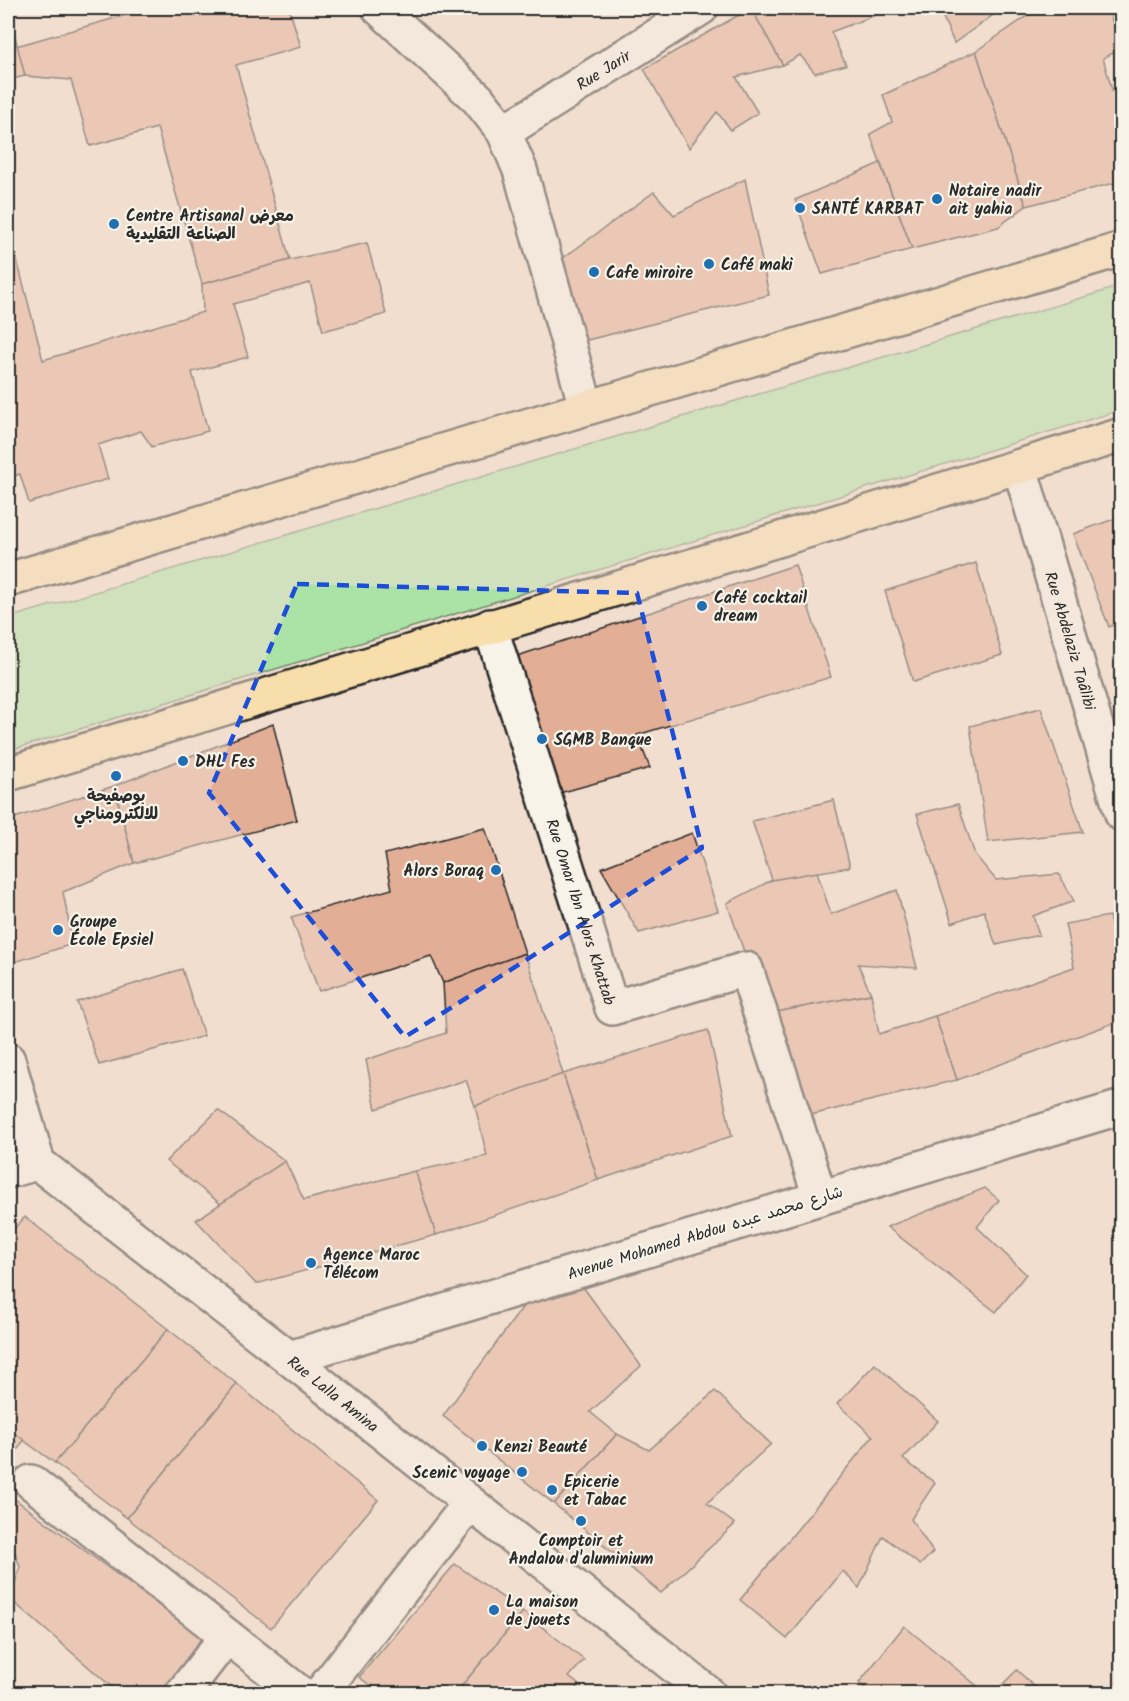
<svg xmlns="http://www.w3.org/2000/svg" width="1129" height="1701" viewBox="0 0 1129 1701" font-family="Kalam,'Playpen Sans Arabic',sans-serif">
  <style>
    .green { fill: #abe2a6; stroke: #6b8668; stroke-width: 1.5 }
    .building { fill: #e3ae96; stroke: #2b2b2b; stroke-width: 1.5 }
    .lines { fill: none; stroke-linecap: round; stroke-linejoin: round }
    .minor-casing { stroke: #2b2b2b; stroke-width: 38 }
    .major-casing { stroke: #2b2b2b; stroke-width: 38 }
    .minor { stroke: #f7f3e8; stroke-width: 33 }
    .major { stroke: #f8deab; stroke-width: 33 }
    .marked { fill: none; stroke: #1d4ed8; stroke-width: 4.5; stroke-dasharray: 12 8; stroke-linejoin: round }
    .poi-dot { fill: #1f6fb2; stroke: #f7f3e8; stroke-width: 2 }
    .labels { text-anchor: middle; stroke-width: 4.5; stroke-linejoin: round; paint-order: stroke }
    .street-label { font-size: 16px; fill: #2b2b2b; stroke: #f7f3e8 }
    .poi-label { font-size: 16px; font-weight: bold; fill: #2b2b2b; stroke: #f7f3e8; text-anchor: start }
  </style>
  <rect width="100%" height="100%" fill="#f1decf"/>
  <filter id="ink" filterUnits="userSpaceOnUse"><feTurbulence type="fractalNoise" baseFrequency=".0167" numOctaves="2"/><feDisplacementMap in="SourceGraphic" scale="12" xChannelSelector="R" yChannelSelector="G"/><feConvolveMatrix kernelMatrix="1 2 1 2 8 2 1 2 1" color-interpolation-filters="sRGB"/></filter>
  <g filter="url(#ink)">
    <polygon class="green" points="1121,286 1121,410 8,751 8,618"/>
    <g class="building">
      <polygon points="136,8 289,8 301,47 236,65 290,260 202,284 157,128 90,146 71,80 25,76 16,46 137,12"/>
      <polygon points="751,8 783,65 736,77 758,113 731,130 717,112 689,148 644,69"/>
      <polygon points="751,8 871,8 876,15 831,32 846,65 815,73 800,55 783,65"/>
      <polygon points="939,8 1003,8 954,43"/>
      <polygon points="1039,8 1108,8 1121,49 1103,58 1122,125 1122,181 1026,206 976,51"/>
      <polygon points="8,9 25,76 8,80"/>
      <polygon points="976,51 1026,206 998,227 912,249 870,134 892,122 883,95"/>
      <polygon points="880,163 912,249 822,274 795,200"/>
      <polygon points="745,179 769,295 579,342 559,261 654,192 674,215"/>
      <polygon points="8,225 43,360 203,312 202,284 290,260 367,243 386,314 323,331 310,283 233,304 248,357 192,372 208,431 152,447 141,431 98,445 108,479 29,503 20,474 8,478"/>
      <polygon points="1122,516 1122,621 1109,627 1073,534"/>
      <polygon points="976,563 1002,655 913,682 885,591"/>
      <polygon points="795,565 831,677 637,735 650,768 552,795 508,659"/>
      <polygon points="1041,708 1083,832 988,842 970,726"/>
      <polygon points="273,724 297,820 134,863 114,786"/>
      <polygon points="114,786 134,863 63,892 73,944 8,964 8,820"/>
      <polygon points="834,800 850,867 772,880 752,821"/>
      <polygon points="958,804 975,855 996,880 1059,874 1074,901 1033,916 1039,935 996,945 984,911 952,923 917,814"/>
      <polygon points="485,828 525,953 443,983 431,956 319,991 291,917 392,889 385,854"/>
      <polygon points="692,833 718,911 639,933 601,868"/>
      <polygon points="817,872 831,914 897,890 917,968 858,964 871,994 766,1014 727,903 772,880"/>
      <polygon points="1109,916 1122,971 1122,1020 957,1080 935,1016 1074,967 1065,924"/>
      <polygon points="525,953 563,1074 475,1106 466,1080 376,1109 366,1060 446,1033 443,983"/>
      <polygon points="182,969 204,1036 99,1065 77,1002"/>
      <polygon points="871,994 879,1034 935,1016 957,1080 802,1117 766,1014"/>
      <polygon points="708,1030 732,1136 598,1180 563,1074"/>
      <polygon points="563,1074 598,1180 436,1235 415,1171 487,1156 475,1106"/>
      <polygon points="218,1110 285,1161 221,1204 166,1161"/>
      <polygon points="285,1161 304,1200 415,1171 436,1235 256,1284 196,1220"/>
      <polygon points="985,1188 999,1200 977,1227 1026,1274 996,1312 887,1227"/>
      <polygon points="25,1217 168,1329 55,1463 8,1429 8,1235"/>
      <polygon points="575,1276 641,1366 590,1412 617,1434 554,1504 443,1416 538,1286"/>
      <polygon points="168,1329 237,1384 127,1518 55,1463"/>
      <polygon points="875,1364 938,1421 903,1459 935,1483 911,1519 933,1552 920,1565 883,1536 859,1588 843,1571 787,1639 740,1600 873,1436 837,1404"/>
      <polygon points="237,1384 378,1500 271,1628 127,1518"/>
      <polygon points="715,1391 771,1444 707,1503 735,1524 661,1593 554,1504 617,1434 649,1450"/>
      <polygon points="8,1429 24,1440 8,1464"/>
      <polygon points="8,1494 202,1637 163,1694 120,1694 10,1599 20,1567 8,1532"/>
      <polygon points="455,1564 523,1612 455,1694 382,1694 359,1677"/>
      <polygon points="523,1612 584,1660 569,1677 579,1685 573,1694 455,1694"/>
      <polygon points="904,1626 987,1694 872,1694 859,1683"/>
      <polygon points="1017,1670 1042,1694 993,1694"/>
    </g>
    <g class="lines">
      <g class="minor-casing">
        <g id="minor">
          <polyline points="379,8 478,99 504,132 520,170 586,407"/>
          <path id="s1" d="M504,132l197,-124"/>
          <path id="s2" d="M1020,468l102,346"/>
          <path id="s3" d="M490,626l122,382 134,-39 74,228"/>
          <path id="s4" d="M8,1060l30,103 251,195 420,336"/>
          <polyline points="8,1171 38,1163"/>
          <polyline points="289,1358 1122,1107"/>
          <polyline points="31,1482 301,1694"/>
          <polyline points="182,1694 227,1636"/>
          <polyline points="320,1694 470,1503"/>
        </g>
      </g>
      <g class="major-casing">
        <g id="major">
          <polyline points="8,580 1122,249"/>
          <polyline points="8,774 1122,435"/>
        </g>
      </g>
      <use href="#minor" class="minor"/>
      <use href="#major" class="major"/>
    </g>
  </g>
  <path d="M0 0H1129V1701H0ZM297,584l340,9 65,255 -297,189 -196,-244z" fill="#f1decf" fill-opacity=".55" fill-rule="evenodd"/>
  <path class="marked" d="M297,584l340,9 65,255 -297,189 -196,-244z"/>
  <g class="poi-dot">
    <circle cx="937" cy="199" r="6"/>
    <circle cx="800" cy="208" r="6"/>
    <circle cx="114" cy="224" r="6"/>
    <circle cx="709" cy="264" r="6"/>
    <circle cx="594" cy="272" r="6"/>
    <circle cx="702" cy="606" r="6"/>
    <circle cx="542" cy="739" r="6"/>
    <circle cx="183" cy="761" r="6"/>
    <circle cx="116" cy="776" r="6"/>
    <circle cx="496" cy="870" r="6"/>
    <circle cx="58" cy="930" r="6"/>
    <circle cx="311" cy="1263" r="6"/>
    <circle cx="482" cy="1446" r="6"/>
    <circle cx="522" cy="1472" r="6"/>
    <circle cx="552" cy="1490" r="6"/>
    <circle cx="581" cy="1521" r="6"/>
    <circle cx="494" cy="1610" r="6"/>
  </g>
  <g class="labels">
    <g class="street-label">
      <text dy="6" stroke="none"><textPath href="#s1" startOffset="117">Rue Jarir</textPath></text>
      <text dy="6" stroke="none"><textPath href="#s2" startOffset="180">Rue Abdelaziz Taâlibi</textPath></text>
      <text dy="6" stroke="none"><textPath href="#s3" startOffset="300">Rue Omar Ibn Alors Khattab</textPath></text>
      <text transform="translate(705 1232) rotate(-17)" y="6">Avenue Mohamed Abdou شارع محمد عبده</text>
      <text dy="6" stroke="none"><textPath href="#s4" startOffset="482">Rue Lalla Amina</textPath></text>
    </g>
    <g class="poi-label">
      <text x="949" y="196">Notaire nadir<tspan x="949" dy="18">ait yahia</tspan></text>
      <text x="812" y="214">SANTÉ KARBAT</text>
      <text x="126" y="221">Centre Artisanal معرض<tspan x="126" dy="18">الصناعة التقليدية</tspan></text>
      <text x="721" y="270">Café maki</text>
      <text x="606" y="278">Cafe miroire</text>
      <text x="714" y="603">Café cocktail<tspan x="714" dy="18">dream</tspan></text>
      <text x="554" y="745">SGMB Banque</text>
      <text x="195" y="767">DHL Fes</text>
      <text x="116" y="801" text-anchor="middle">بوصفيحة<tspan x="116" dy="18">للالكترومناجي</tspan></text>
      <text x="484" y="876" text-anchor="end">Alors Boraq</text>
      <text x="70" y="927">Groupe<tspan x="70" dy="18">École Epsiel</tspan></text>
      <text x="323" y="1260">Agence Maroc<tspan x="323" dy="18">Télécom</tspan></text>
      <text x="494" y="1452">Kenzi Beauté</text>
      <text x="510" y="1478" text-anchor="end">Scenic voyage</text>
      <text x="564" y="1487">Epicerie<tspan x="564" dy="18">et Tabac</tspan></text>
      <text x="581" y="1546" text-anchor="middle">Comptoir et<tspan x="581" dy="18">Andalou d'aluminium</tspan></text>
      <text x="506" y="1607">La maison<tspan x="506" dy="18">de jouets</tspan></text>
    </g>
  </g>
  <rect width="1129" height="1701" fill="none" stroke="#f7f3e8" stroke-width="30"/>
  <rect x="15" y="15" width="1099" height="1671" fill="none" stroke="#2b2b2b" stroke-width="2" filter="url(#ink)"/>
</svg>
